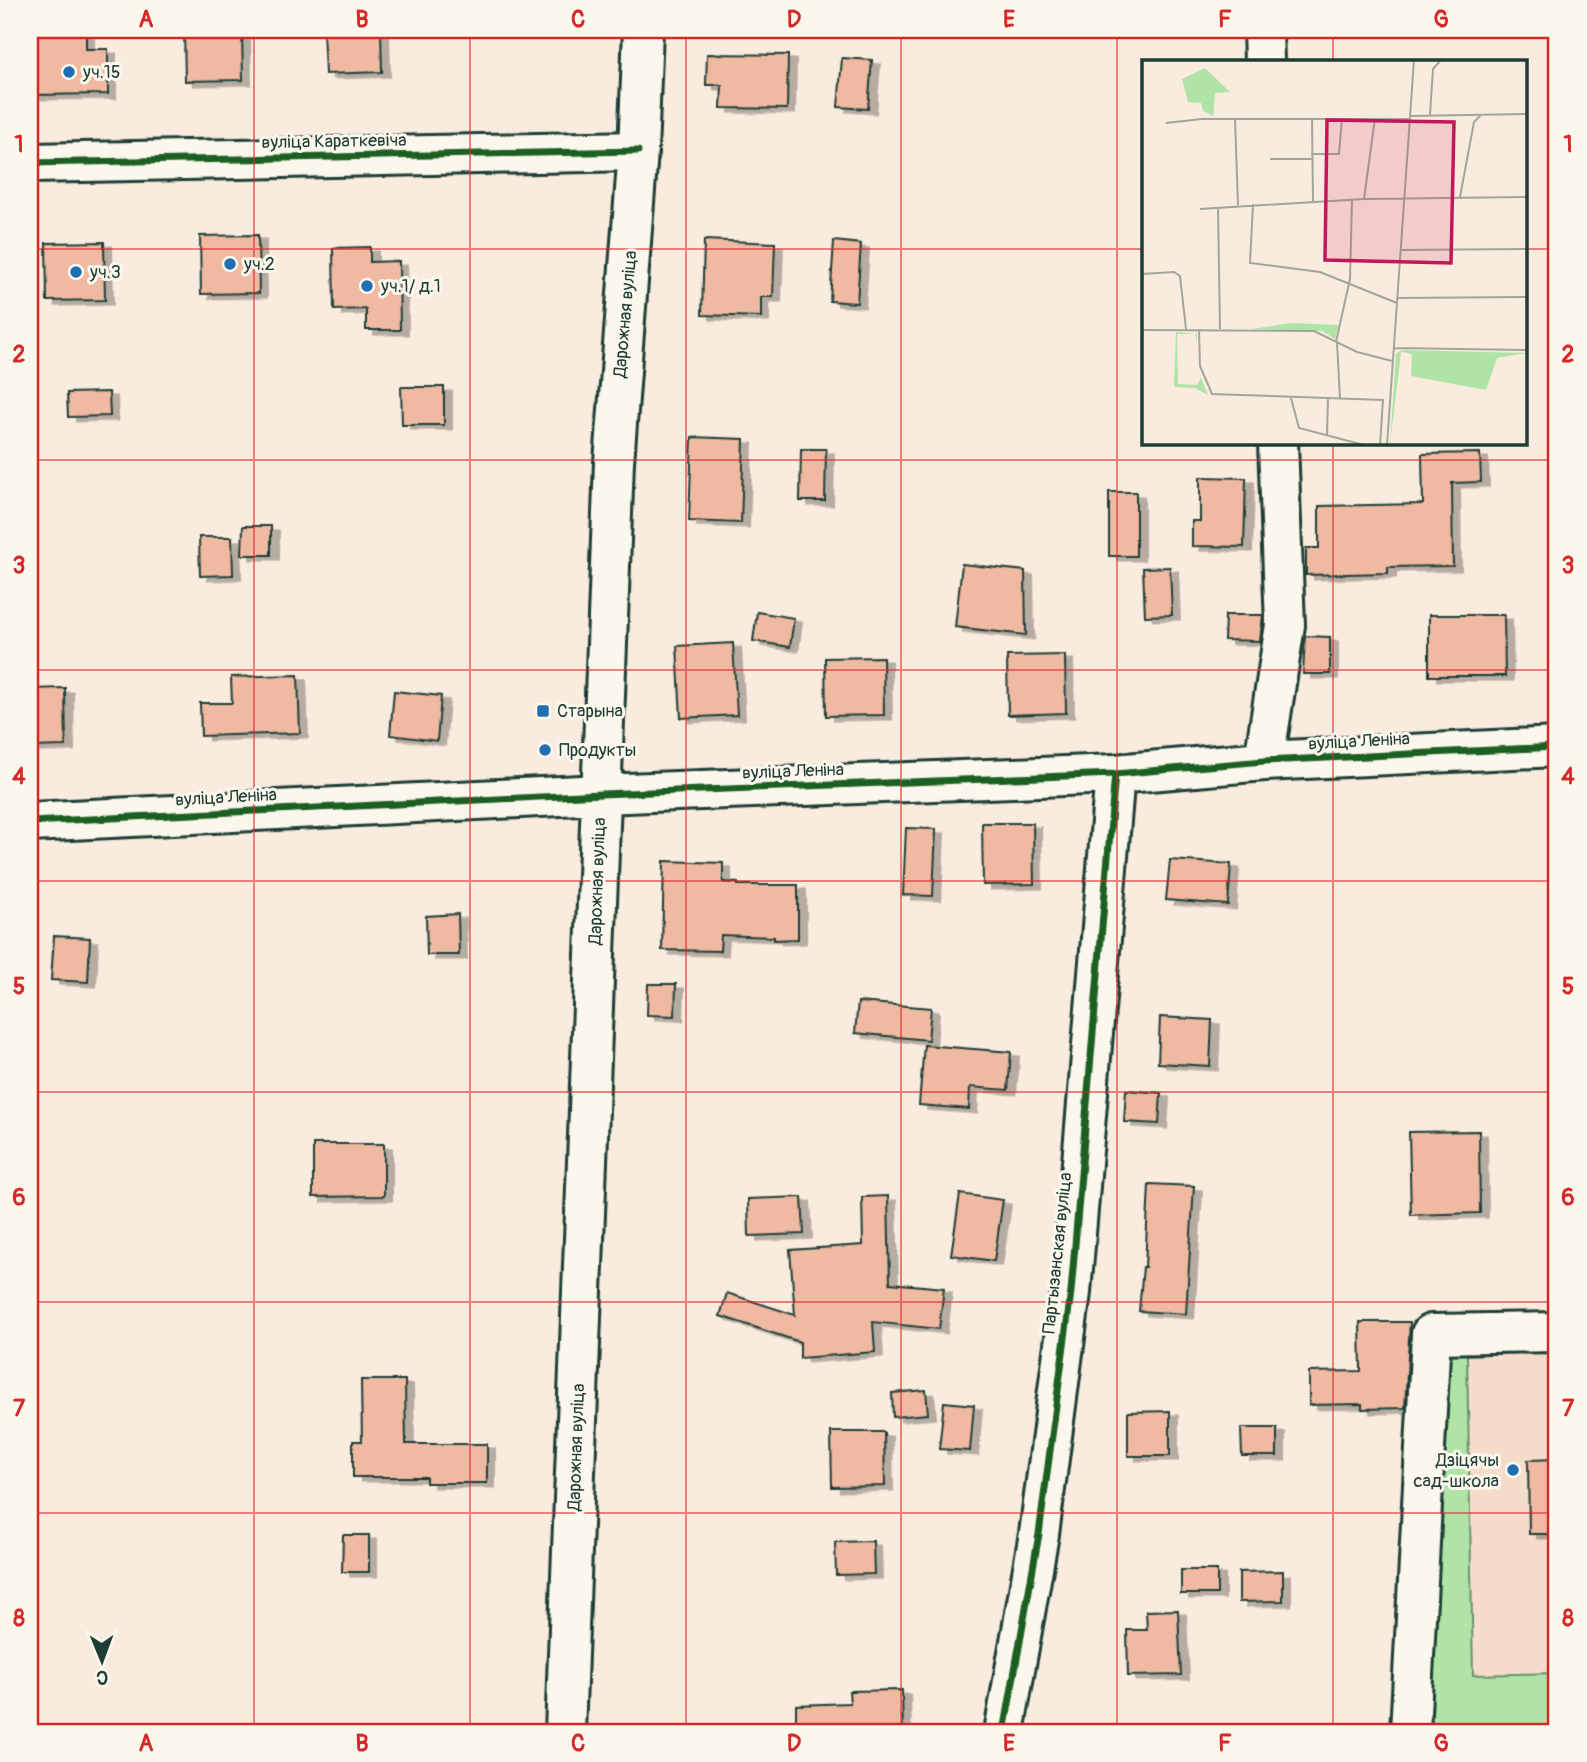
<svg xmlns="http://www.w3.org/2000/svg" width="1587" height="1762" viewBox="0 0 1587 1762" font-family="Pangolin,sans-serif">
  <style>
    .built { fill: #f6dccb }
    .green { fill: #afe4a6; stroke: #67906d; stroke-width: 2 }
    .building { fill: #efb9a2; stroke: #1f3d34; stroke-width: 2; filter: url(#shadow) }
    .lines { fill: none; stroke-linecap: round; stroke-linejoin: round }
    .minor-casing { stroke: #1f3d34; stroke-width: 44 }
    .major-casing { stroke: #1f3d34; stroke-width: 44 }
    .minor { stroke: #fbf7ec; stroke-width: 38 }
    .major { stroke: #fbf7ec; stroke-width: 38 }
    .cycleway-casing { stroke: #fbf7ec; stroke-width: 11 }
    .cycleway { stroke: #1b5e20; stroke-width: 7 }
    .grid { fill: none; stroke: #d62828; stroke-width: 2; stroke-opacity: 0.55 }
    .poi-dot { fill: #1f6fb2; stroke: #fbf7ec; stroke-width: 2.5 }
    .labels { text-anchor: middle; stroke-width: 6; stroke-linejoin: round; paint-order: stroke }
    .poi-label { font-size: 18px; fill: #1f3d34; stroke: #fbf7ec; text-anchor: start }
    .street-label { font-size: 18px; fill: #1f3d34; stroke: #fbf7ec }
    .inset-road { fill: none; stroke: #a2a599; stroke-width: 2 }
    .view { fill: #c2185b; fill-opacity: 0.15; stroke: #c2185b; stroke-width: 3.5 }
    .inset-edge { fill: none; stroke: #1f3d34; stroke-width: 3.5 }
    .neatline { fill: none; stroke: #d62828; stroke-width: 2.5 }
    .grid-label { font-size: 23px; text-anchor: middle; font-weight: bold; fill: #d62828 }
  </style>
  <defs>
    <filter id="shadow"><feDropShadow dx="8" dy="4.5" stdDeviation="0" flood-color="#0004"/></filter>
  </defs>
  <rect width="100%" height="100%" fill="#f9ebdd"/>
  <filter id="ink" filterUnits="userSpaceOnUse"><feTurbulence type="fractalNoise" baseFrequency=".0143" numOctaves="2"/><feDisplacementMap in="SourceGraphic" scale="14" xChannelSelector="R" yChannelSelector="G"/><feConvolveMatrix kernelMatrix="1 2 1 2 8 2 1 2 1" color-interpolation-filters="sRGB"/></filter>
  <g filter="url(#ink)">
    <polygon class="built" points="1557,1352 1557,1673 1473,1675 1467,1354"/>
    <polygon class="green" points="1557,1351 1467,1355 1473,1675 1557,1673 1557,1732 1420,1732 1438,1354"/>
    <g class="building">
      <polygon points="30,30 86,30 86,49 108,49 108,94 30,95"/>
      <polygon points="184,30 242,30 243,80 185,81"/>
      <polygon points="323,30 381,30 382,72 325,74"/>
      <polygon points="707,54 788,55 787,109 721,108 722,85 706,85"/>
      <polygon points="842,58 872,60 868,109 838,107"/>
      <polygon points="258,235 259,293 201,294 200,236"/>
      <polygon points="704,240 775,243 773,297 761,297 761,317 702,315"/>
      <polygon points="834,241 861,244 857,303 830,301"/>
      <polygon points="104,242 105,300 47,301 46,243"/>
      <polygon points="370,247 370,262 399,261 400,330 366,330 366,309 334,310 333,248"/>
      <polygon points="401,387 444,387 444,425 402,425"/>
      <polygon points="109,392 110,416 68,417 67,393"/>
      <polygon points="692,437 744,439 741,523 689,521"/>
      <polygon points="801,449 826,449 825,501 800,501"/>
      <polygon points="1480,453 1481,482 1452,483 1453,566 1388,567 1388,573 1306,575 1306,548 1319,548 1319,506 1423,504 1422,454"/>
      <polygon points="1200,477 1246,478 1244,547 1192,546 1192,521 1200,521"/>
      <rect x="1109" y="492" width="27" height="64"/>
      <polygon points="243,526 271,526 271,555 242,555"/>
      <polygon points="199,537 232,537 233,575 200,576"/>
      <polygon points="962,564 1025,571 1026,635 955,627"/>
      <polygon points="1170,567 1172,615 1145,616 1143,568"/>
      <polygon points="757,612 794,618 790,647 753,641"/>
      <polygon points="1225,615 1263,615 1260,641 1224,640"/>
      <polygon points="1429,615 1504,615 1505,676 1429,676"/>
      <polygon points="1305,636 1330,637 1330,674 1303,674"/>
      <polygon points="733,643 737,715 681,718 677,646"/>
      <polygon points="1065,655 1066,713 1008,715 1007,656"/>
      <polygon points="883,657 884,715 826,716 825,658"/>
      <polygon points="298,675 300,733 201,736 200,703 232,703 231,677"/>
      <polygon points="65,688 66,746 30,747 30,689"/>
      <polygon points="394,691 441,696 437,741 390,735"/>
      <polygon points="982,823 1033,823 1034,884 983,885"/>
      <polygon points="906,828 936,829 933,896 903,895"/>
      <polygon points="1170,860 1231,864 1228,905 1166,900"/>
      <polygon points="664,861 723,863 723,882 738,883 738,885 798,885 798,939 774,940 774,937 721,935 720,951 662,950"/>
      <polygon points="458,914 459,955 427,955 426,916"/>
      <polygon points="54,936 90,938 88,982 51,980"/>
      <polygon points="648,984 676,984 675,1016 647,1015"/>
      <polygon points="858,1002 931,1008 928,1040 855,1033"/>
      <polygon points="1160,1017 1212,1020 1210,1066 1158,1063"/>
      <polygon points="924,1045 1011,1052 1008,1090 970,1087 969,1109 919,1105"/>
      <polygon points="1126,1090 1161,1093 1159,1124 1124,1122"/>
      <polygon points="1479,1131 1480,1213 1411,1215 1409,1132"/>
      <polygon points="313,1144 384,1144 384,1196 313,1197"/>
      <polygon points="1149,1184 1194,1186 1186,1314 1139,1311 1143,1267 1145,1267"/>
      <polygon points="960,1194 1003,1200 994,1261 951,1255"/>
      <polygon points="888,1196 890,1283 944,1288 939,1329 873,1322 875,1352 800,1358 800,1342 720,1316 727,1293 795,1315 790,1250 863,1245 862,1197"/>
      <polygon points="802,1197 804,1234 749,1236 748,1199"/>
      <polygon points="1360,1322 1410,1322 1405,1408 1362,1409 1362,1404 1309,1405 1309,1372 1361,1371"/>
      <polygon points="361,1380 405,1380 406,1444 487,1444 487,1483 426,1483 426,1477 353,1477 353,1441 362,1441"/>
      <polygon points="926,1390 928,1414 893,1417 892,1393"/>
      <polygon points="944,1402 974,1405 970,1451 939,1449"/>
      <polygon points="1170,1411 1170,1456 1128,1456 1128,1412"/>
      <polygon points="1241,1428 1277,1428 1277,1456 1242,1456"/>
      <polygon points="831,1432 884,1432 885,1486 832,1487"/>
      <polygon points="1557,1459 1557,1534 1529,1534 1528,1460"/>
      <polygon points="343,1535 369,1535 369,1572 342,1572"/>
      <polygon points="873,1541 874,1574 836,1575 835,1542"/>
      <rect x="1181" y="1570" width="36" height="24"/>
      <polygon points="1283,1571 1283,1601 1239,1602 1239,1572"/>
      <polygon points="1178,1610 1181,1675 1128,1676 1127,1630 1147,1630 1146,1611"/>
      <polygon points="902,1690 903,1732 796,1732 796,1705 850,1703 849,1691"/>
    </g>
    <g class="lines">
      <g class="minor-casing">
        <g id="minor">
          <polyline points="1263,30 1264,61"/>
          <polyline points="30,163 638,151"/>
          <polyline points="1264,761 1285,625 1278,443"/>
          <polyline points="30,822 601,794 1115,774 1264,761 1557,747"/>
          <polyline points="1004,1732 1039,1534 1071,1292 1115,774"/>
          <polyline points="1410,1732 1431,1334 1557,1332"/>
        </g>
      </g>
      <g class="major-casing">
        <polyline id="major" points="565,1732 614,462 638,151 643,30"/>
      </g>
      <use href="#minor" class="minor"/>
      <use href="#major" class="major"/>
      <g class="cycleway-casing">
        <g id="cycleway">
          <polyline points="30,163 638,151"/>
          <polyline points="30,822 601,794 1115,774 1264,761 1557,747"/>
          <polyline points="1004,1732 1039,1534 1071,1292 1115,774"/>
        </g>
      </g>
      <use href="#cycleway" class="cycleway"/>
    </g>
  </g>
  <path class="grid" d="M254,30v1702M470,30v1702M686,30v1702M901,30v1702M1117,30v1702M1333,30v31M30,249h1114M1526,249h31M1333,443v1289M30,460h1527M30,670h1527M30,881h1527M30,1092h1527M30,1302h1527M30,1513h1527"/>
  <g class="poi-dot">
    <circle cx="69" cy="72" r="7"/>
    <circle cx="230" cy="264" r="7"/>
    <circle cx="76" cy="272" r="7"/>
    <circle cx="367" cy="286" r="7"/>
    <rect x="536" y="704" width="14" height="14" rx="3.5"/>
    <circle cx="545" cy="750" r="7"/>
    <circle cx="1513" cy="1470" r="7"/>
  </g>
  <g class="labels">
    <g class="poi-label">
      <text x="83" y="78">уч.15</text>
      <text x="244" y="270">уч.2</text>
      <text x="90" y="278">уч.3</text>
      <text x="381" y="292">уч.1/ д.1</text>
      <text x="557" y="717">Старына</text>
      <text x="559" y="756">Продукты</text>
      <text x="1499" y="1466" text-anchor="end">Дзіцячы<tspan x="1499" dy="21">сад-школа</tspan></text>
    </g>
    <g class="street-label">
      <text transform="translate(334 141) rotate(-1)" y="6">вуліца Караткевіча</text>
      <text transform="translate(625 314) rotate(-85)" y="6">Дарожная вуліца</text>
      <text transform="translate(1359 741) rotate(-3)" y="6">вуліца Леніна</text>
      <text transform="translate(793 771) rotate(-2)" y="6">вуліца Леніна</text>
      <text transform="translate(226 797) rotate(-3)" y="6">вуліца Леніна</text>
      <text transform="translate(597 881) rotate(-88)" y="6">Дарожная вуліца</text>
      <text transform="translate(1057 1253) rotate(-84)" y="6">Партызанская вуліца</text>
      <text transform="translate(576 1447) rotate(-88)" y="6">Дарожная вуліца</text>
    </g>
  </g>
  <g transform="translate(1142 60)">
    <rect width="385" height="385" fill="#f9ebdd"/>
    <path d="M63,8l25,24 -15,1 -2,23 -10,-5 -2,-8 -13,-1 -6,-23zM149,263l48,2 -4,14 -13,-8 -70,-2zM34,272l21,2v8l-2,-8h-18l1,50 19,1 4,-7 7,17 -13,-7 -21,-1zM262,290l123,3 -30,5 -11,32 -75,-14 1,-22 -11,-2 -11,93 6,-91 4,-3z" fill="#afe4a6"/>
    <path class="inset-road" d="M288,55l3,-46 8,-9M267,56l118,-2M170,58l1,83M93,59l3,86M24,63l36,-4h207M169,94h28l3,-36M128,99h42M318,137l14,-75 7,-7M222,139l11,-81M111,144l-3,59 70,9 77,31M76,147l2,122M58,149l164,-10 163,-2M259,190l126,-1M0,214l32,-2 6,4 6,53M256,238l129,-1M57,269l1,37 12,28 171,6 -3,45M0,270l172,1 43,21 35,9M194,282l14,-63 2,-79M195,283l3,55M252,288l133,2M149,338l8,30 65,17M185,375l1,-37M245,385l27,-385"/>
    <path class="view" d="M185,60l127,2 -3,141 -126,-3z"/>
    <rect width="385" height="385" class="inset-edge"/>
  </g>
  <rect width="1587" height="1762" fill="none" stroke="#fbf7ec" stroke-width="77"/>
  <g transform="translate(102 1661) rotate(179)" stroke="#fbf7ec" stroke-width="5" paint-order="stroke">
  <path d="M0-5L12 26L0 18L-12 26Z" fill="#1f3d34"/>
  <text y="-10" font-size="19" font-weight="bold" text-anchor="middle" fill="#1f3d34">С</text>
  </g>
  <rect x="38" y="38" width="1510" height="1686" class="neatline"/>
  <g class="grid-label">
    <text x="146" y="27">A</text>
    <text x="362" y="27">B</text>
    <text x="578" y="27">C</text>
    <text x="794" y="27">D</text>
    <text x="1009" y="27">E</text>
    <text x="1225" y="27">F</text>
    <text x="1441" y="27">G</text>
    <text x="19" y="152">1</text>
    <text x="1568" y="152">1</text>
    <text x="19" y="362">2</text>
    <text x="1568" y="362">2</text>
    <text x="19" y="573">3</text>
    <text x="1568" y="573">3</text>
    <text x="19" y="784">4</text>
    <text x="1568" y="784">4</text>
    <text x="19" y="994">5</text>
    <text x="1568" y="994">5</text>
    <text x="19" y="1205">6</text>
    <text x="1568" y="1205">6</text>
    <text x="19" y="1416">7</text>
    <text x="1568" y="1416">7</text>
    <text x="19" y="1626">8</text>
    <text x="1568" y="1626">8</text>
    <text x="146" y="1751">A</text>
    <text x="362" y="1751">B</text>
    <text x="578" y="1751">C</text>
    <text x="794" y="1751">D</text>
    <text x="1009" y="1751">E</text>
    <text x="1225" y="1751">F</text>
    <text x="1441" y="1751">G</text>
  </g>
</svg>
